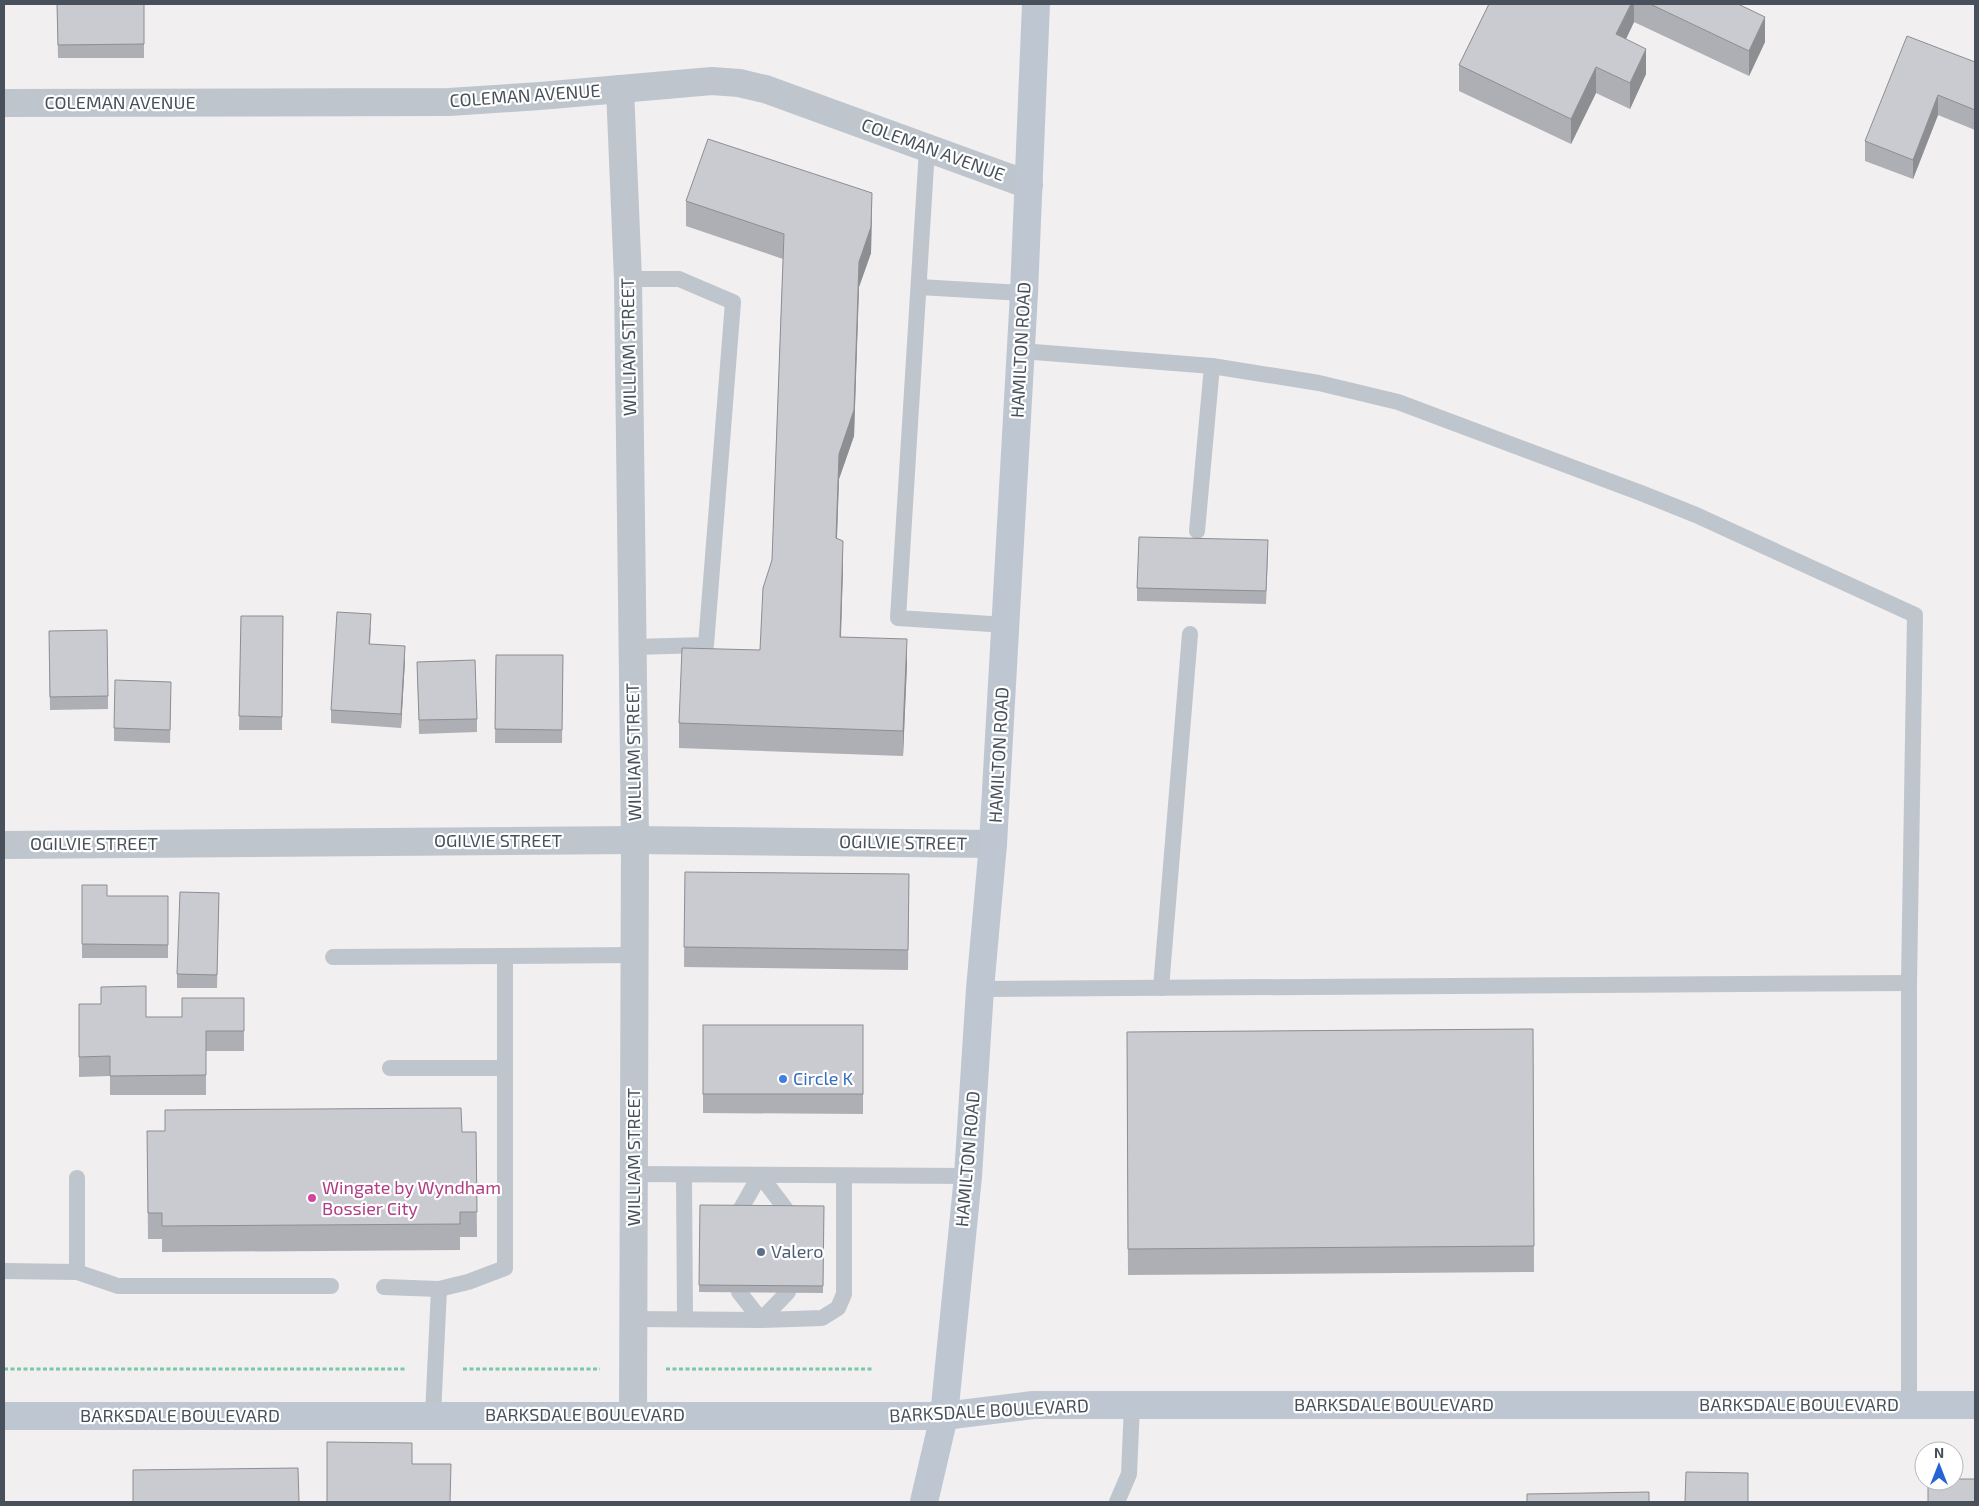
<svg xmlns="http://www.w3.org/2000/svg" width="1979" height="1506" viewBox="0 0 1979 1506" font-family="'Exo 2',sans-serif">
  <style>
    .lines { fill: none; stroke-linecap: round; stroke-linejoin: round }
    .path { stroke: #7ac8a7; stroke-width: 3; stroke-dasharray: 4 2.5; stroke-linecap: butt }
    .lane { stroke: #bec5cd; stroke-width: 16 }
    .street { stroke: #bec5cd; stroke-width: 28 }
    .secondary { stroke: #bec6d1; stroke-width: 28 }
    .wall { fill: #adafb4 }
    .shaded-wall { fill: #8d8e92 }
    .building { fill: #c9cbd1; stroke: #8d8e92 }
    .shop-dot { fill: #3f7fe0; stroke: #fff; stroke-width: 2 }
    .hotel-dot { fill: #d1479c; stroke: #fff; stroke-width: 2 }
    .service-dot { fill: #5c6f8a; stroke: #fff; stroke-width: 2 }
    .labels { text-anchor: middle; stroke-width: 4.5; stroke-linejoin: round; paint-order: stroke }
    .street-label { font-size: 18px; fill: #48515b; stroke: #fff }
    .shop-label { font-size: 18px; fill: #366cbe; stroke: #fff; text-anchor: start }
    .hotel-label { font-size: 18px; fill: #b23c85; stroke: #fff; text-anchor: start }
    .service-label { font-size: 18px; fill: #4e5e75; stroke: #fff; text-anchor: start }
  </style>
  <rect width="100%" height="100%" fill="#f1efef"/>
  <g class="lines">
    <g class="path">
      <polyline points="4,1369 407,1369"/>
      <polyline points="463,1369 600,1369"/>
      <polyline points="666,1369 873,1369"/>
    </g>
    <g class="lane">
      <polyline points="927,149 898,618 1006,625"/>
      <polyline points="628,279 679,279 733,302 706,645 633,647"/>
      <polyline points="919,287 1024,293"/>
      <polyline points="1021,351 1212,366 1319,383 1398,402 1641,493 1696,515 1915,615 1909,983 1909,1405"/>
      <polyline points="1197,531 1212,366"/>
      <polyline points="333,957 505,956"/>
      <polyline points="1161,988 1190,634"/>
      <polyline points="980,989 1909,983"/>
      <polyline points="390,1068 505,1068"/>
      <polyline points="634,1174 968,1176"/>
      <polyline points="684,1175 685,1319"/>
      <polyline points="739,1212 760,1175 788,1212"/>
      <polyline points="4,1271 77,1272 118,1286 331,1286"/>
      <polyline points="77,1272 77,1178"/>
      <polyline points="384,1287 439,1289 433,1415"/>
      <polyline points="439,1289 468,1282 505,1268 505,956 635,955"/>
      <polyline points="739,1292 761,1320 788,1292"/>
      <polyline points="633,1319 761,1320 822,1318 838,1308 844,1294 844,1176"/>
      <polyline points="1117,1502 1129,1474 1132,1405"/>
    </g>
    <g class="street">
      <polyline points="620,89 628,279 635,840 633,1415"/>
      <polyline points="4,103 449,102 540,96 712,81 739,83 765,89 1029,185"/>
      <polyline points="4,845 635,840 993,844"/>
    </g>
    <g class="secondary">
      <polyline points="4,1416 944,1416 1033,1405 1975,1405"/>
      <polyline points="924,1502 944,1416 968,1176 980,989 993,844 1024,293 1036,4"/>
    </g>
  </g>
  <g class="wall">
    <polygon points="57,4 144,4 144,58 58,58"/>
    <polygon points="1489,4 1738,4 1765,42 1749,76 1634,22 1626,39 1646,74 1630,109 1596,93 1571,144 1459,91 1459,65"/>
    <polygon points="1975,62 1975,130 1938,115 1913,179 1865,161 1865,141"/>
    <polygon points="686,201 872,218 871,253 859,287 854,436 839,479 837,539 843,566 841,637 907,664 903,756 679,748 679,723 760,650 772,560 783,259 686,226"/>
    <polygon points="1268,553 1266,604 1137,601 1137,588"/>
    <polygon points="241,616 283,616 282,730 239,730"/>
    <polygon points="371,627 370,644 405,660 401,728 331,723 331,710"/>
    <polygon points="49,645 108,696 108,709 50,710"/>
    <polygon points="496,655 563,655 562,743 495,743"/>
    <polygon points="417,662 477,719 477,732 419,734"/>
    <polygon points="171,696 170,743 114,741 114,728"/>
    <polygon points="685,872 909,874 908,970 684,967"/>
    <polygon points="82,885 107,896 168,896 168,958 82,958"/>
    <polygon points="219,893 217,988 177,988 177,974"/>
    <polygon points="244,998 244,1051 206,1051 206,1095 110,1095 110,1076 79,1077 79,1004 146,1017 182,1017"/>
    <polygon points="703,1025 863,1025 863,1114 703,1113"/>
    <polygon points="1533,1029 1534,1272 1128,1275 1127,1032"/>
    <polygon points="147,1131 476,1132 477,1237 460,1237 460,1250 162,1252 162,1239 148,1239"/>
    <polygon points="700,1205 824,1206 823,1293 699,1292"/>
  </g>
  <g class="shaded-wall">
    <polygon points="1631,4 1634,4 1634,22 1616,60 1616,34"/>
    <polygon points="1765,17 1765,42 1749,76 1749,51"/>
    <polygon points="1646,49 1646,74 1630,109 1630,83"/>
    <polygon points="1596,67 1596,93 1571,144 1571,119"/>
    <polygon points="1938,95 1938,115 1913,179 1913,160"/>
    <polygon points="872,193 871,253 859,287 854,436 839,479 836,564 836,538 839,454 859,262"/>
    <polygon points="843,541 843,566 840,662 840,637"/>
    <polygon points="907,639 907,664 903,756 903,731"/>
    <polygon points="405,646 405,660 401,728 401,714"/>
  </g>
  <g class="building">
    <polygon points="57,4 144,4 144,44 58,45"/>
    <polygon points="1489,4 1631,4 1616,34 1646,49 1630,83 1596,67 1571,119 1459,65"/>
    <polygon points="1650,4 1738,4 1765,17 1749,51"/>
    <polygon points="1907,36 1975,62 1975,110 1938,95 1913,160 1865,141"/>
    <polygon points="708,139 872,193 871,227 859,262 854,410 839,454 836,538 843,541 840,637 907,639 903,731 679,723 682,648 760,650 763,588 772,560 784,234 686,201"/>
    <polygon points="1139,537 1268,540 1266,591 1137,588"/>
    <polygon points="337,612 371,614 369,644 405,646 401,714 331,710"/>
    <polygon points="241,616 283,616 282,717 239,716"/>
    <polygon points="107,630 108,696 50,697 49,631"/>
    <polygon points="496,655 563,655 562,730 495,729"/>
    <polygon points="475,660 477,719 419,720 417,662"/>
    <polygon points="115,680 171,682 170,730 114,728"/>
    <polygon points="685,872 909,874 908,950 684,947"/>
    <polygon points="82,885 107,885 107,896 168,896 168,945 82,944"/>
    <polygon points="180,892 219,893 217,975 177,974"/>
    <polygon points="146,986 146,1017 182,1017 182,998 244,998 244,1031 206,1031 206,1075 110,1076 110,1056 79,1057 79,1004 101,1004 101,987"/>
    <rect x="703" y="1025" width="160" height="69"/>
    <polygon points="1533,1029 1534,1246 1128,1249 1127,1032"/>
    <polygon points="461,1108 462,1132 476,1132 477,1212 460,1212 460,1224 162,1226 162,1213 148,1213 147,1131 165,1131 165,1110"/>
    <polygon points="700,1205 824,1206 823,1286 699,1285"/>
    <polygon points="327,1442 412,1443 412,1464 451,1464 450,1502 327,1502"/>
    <polygon points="298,1468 299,1502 133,1502 133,1470"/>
    <polygon points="1686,1472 1748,1473 1748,1502 1685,1502"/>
    <polygon points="1954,1479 1975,1479 1975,1502 1928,1502 1928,1481 1954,1481"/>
    <polygon points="1649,1492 1649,1502 1527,1502 1527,1494"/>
  </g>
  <circle class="shop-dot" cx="783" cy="1079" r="5"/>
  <circle class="hotel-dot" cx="312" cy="1198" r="5"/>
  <circle class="service-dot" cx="761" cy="1252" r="5"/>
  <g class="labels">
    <g class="street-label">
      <text transform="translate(525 96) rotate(-4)" y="6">COLEMAN AVENUE</text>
      <text x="120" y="109">COLEMAN AVENUE</text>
      <text transform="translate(933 150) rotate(20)" y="6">COLEMAN AVENUE</text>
      <text transform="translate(629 347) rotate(-91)" y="6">WILLIAM STREET</text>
      <text transform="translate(1021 350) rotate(-87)" y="6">HAMILTON ROAD</text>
      <text transform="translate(634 752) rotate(-91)" y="6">WILLIAM STREET</text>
      <text transform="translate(999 755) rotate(-87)" y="6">HAMILTON ROAD</text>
      <text x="498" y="847">OGILVIE STREET</text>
      <text transform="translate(903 843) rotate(1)" y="6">OGILVIE STREET</text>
      <text x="94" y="850">OGILVIE STREET</text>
      <text transform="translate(634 1157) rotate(-90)" y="6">WILLIAM STREET</text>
      <text transform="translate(968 1159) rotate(-85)" y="6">HAMILTON ROAD</text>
      <text x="1394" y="1411">BARKSDALE BOULEVARD</text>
      <text x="1799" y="1411">BARKSDALE BOULEVARD</text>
      <text transform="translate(989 1411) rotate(-3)" y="6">BARKSDALE BOULEVARD</text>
      <text x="585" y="1421">BARKSDALE BOULEVARD</text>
      <text x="180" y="1422">BARKSDALE BOULEVARD</text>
    </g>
    <g class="shop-label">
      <text x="793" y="1085">Circle K</text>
    </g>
    <g class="hotel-label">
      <text x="322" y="1194">Wingate by Wyndham<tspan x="322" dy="21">Bossier City</tspan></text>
    </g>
    <g class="service-label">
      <text x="771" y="1258">Valero</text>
    </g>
  </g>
  <rect width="1979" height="1506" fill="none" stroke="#48515b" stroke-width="10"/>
  <g transform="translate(1939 1466)"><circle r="24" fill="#ffffff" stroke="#b6b9bd"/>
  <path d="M0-4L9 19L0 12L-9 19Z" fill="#2464d6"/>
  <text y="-8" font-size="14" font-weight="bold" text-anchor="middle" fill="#48515b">N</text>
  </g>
</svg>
